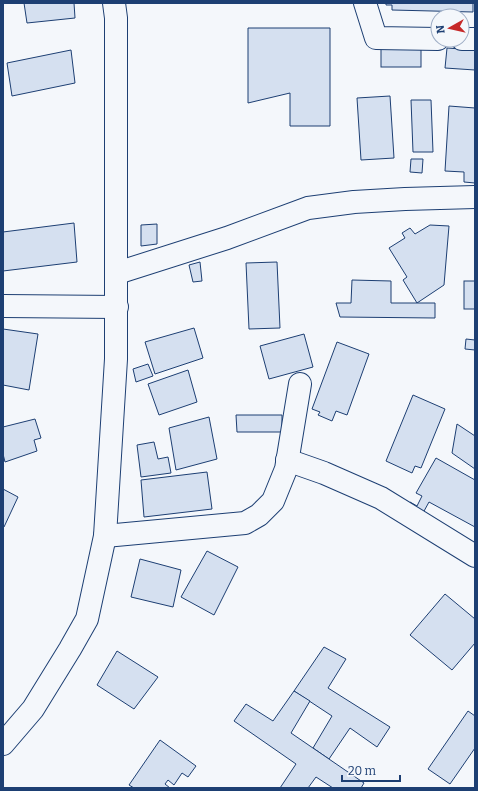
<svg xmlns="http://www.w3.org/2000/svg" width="478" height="791" viewBox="0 0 478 791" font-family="Bitter,serif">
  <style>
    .building { fill: #d5e0f0; stroke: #1d3f73 }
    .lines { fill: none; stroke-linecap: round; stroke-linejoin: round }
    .minor-casing { stroke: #1d3f73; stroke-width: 24 }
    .minor { stroke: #f4f7fb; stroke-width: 22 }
  </style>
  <rect width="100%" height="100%" fill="#f4f7fb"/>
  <g class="building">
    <polygon points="24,3 74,3 75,18 27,23"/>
    <polygon points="386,3 473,3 473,12 392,10 392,5 386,5"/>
    <polygon points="248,28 330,28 330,126 290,126 290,93 248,103"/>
    <rect x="381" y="45" width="40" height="22"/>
    <polygon points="447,48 475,50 475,70 445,68"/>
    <polygon points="71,50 75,83 12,96 7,63"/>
    <polygon points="390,96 394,158 361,160 357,98"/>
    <polygon points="411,100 431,100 433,152 413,152"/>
    <polygon points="449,106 475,108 475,183 464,182 464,172 445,171"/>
    <polygon points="411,159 423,159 422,173 410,172"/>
    <polygon points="74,223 77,262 3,271 3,232"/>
    <polygon points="157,224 157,244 141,246 141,225"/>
    <polygon points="430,225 449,226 444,285 417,303 403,280 407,277 389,248 405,238 402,233 410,228 415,234"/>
    <polygon points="200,262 202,281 193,282 189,265"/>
    <polygon points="277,262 280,328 249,329 246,263"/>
    <polygon points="352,280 391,281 391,303 435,303 435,318 340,317 336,303 351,303"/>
    <rect x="464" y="281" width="11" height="28"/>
    <polygon points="194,328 203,358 155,374 145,342"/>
    <polygon points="3,329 38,334 29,390 3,385"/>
    <polygon points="304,334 313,367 269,379 260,346"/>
    <polygon points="466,339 475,340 475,350 465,349"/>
    <polygon points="337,342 369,354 347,415 336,411 332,421 318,415 320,412 312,409"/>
    <polygon points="148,364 153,376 136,382 133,369"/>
    <polygon points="188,370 197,402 159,415 148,384"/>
    <polygon points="413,395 445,409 421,468 415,466 412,473 386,461"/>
    <polygon points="236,415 282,415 282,432 237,432"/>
    <polygon points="209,417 217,459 176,470 169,428"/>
    <polygon points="35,419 41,438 34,440 37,451 5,462 3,454 3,427"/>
    <polygon points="457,424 475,436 475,469 452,453"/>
    <polygon points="154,442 158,459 168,457 171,473 141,477 137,445"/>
    <polygon points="436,458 475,480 475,527 429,502 423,513 409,505 410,502 417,506 422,496 416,493"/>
    <polygon points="207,472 212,509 144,517 141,480"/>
    <polygon points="3,489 18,497 4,527 3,526"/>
    <polygon points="207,551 238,567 214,615 181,597"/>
    <polygon points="140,559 181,570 173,607 131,597"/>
    <polygon points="445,594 475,619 475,643 452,670 410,635"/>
    <polygon points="324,647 346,659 328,688 390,727 377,747 350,728 329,759 313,748 332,716 294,691"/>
    <polygon points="117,651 158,677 134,709 97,685"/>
    <polygon points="294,691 310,701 291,733 364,783 361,788 333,788 316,777 308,788 280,788 296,764 234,721 246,704 273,721"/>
    <polygon points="468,711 475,716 475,748 450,784 428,769"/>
    <polygon points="160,740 196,766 188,777 182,773 174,785 168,780 165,784 170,788 134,788 129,785"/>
  </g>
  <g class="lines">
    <g class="minor-casing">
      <g id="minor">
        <polyline points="365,3 376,38 438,39"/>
        <polyline points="462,39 475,39"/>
        <polyline points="117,273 227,238 308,208 354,202 405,199 475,197"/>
        <polyline points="3,306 117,307"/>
        <polyline points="287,460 324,473 381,498 475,556"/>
        <polyline points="105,536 245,523 259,515 273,501 286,469 300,384"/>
        <polyline points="3,744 33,709 70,649 87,619 105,536 116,359 116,18 114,3"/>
      </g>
    </g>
    <use href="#minor" class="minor"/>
  </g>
  <rect width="478" height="791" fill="none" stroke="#1d3f73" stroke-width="8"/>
  <g transform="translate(450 28) rotate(262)"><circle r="19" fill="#f4f7fb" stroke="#9eadc5"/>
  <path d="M0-3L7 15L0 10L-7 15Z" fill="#c62828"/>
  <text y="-6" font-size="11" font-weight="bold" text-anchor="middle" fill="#1d3f73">N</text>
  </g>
  <path d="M342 775v6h58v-6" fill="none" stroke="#1d3f73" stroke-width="2"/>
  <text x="348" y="775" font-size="12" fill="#1d3f73" stroke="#f4f7fb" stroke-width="3" paint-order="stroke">20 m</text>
</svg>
